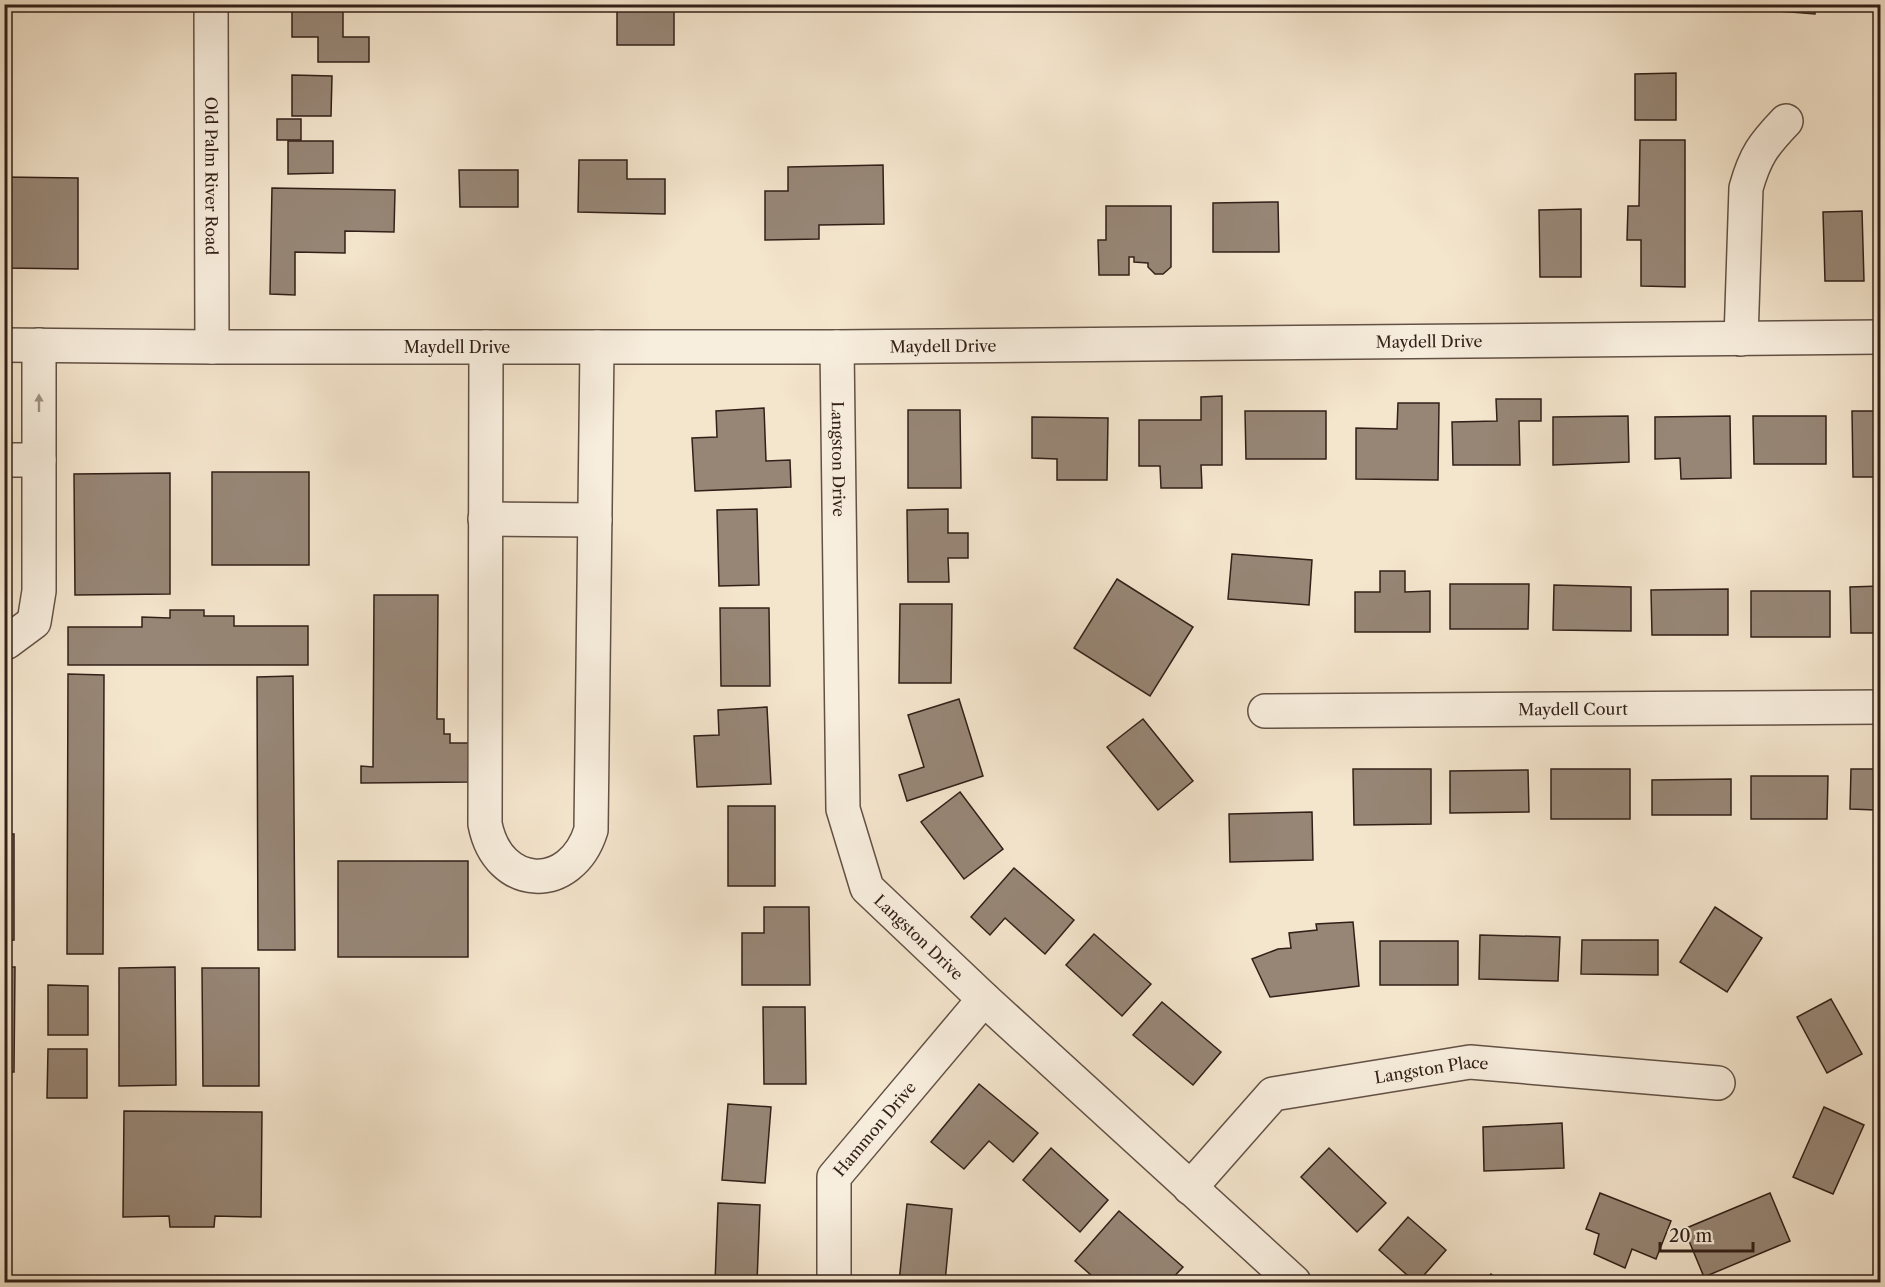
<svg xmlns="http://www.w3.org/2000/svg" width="1885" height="1287" viewBox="0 0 1885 1287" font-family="'Libre Caslon Text',serif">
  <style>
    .building { fill: #978676; stroke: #322018; stroke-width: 1.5 }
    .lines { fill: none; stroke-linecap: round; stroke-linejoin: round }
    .minor-casing { stroke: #625145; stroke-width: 36 }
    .minor { stroke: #f8eede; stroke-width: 33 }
    .oneway { fill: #9f9185 }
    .labels { text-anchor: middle; stroke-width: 4.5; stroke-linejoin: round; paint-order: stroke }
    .street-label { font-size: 16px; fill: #322018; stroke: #f8eede }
  </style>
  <rect width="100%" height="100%" fill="#f4e5cd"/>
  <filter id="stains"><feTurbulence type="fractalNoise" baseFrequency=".00333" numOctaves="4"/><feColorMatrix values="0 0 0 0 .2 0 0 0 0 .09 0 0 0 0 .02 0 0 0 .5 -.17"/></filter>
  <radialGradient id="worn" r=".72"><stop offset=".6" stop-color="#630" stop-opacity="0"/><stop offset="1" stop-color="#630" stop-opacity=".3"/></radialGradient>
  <g class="building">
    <polygon points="292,4 343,4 343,37 369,37 369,62 318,62 318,37 292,37"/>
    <polygon points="1777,4 1815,4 1815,14 1777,11"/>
    <rect x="617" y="6" width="57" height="39"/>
    <polygon points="1676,73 1676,120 1635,120 1635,74"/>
    <polygon points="292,75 332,76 331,116 292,116"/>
    <rect x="277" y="119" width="24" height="21"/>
    <polygon points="1640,140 1685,140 1685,287 1641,286 1641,240 1627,240 1628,206 1639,206"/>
    <polygon points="288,141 333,141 333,173 288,174"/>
    <polygon points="579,160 627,160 627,179 665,179 665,214 578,212"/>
    <polygon points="883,165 884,224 819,225 819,239 765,240 765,191 788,191 788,167"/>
    <polygon points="459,170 518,170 518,207 460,207"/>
    <polygon points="4,177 78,178 78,269 4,268"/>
    <polygon points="272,188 395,190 394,232 345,231 345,253 295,252 295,295 270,294"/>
    <polygon points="1278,202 1279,252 1213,252 1213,203"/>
    <polygon points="1106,206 1171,206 1171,267 1163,274 1155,274 1148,267 1148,263 1134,262 1134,257 1129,257 1129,275 1099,275 1098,240 1106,240"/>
    <polygon points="1581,209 1581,277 1540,277 1539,210"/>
    <polygon points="1862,211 1864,281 1825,281 1823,212"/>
    <polygon points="1222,396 1222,465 1201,465 1202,488 1161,488 1160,466 1139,466 1139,420 1201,420 1201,397"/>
    <polygon points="1496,399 1541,399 1541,421 1519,421 1520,465 1453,465 1452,422 1497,421"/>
    <polygon points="1398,403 1439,403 1438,480 1356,479 1356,428 1397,429"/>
    <polygon points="764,408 766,461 790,460 791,487 695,491 692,438 717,437 716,411"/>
    <polygon points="908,410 960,410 961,488 908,488"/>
    <polygon points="1245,411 1326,411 1326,459 1246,459"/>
    <polygon points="1852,411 1880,411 1880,477 1853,477"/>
    <polygon points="1628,416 1629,462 1553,465 1553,417"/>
    <polygon points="1730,416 1731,478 1681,479 1680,458 1655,459 1655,417"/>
    <polygon points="1753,416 1826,416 1826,464 1754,464"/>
    <polygon points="1032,417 1108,418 1107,480 1057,480 1057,459 1032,458"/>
    <rect x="212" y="472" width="97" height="93"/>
    <polygon points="170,473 170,594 75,595 74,474"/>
    <polygon points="757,509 759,585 719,586 717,510"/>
    <polygon points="948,509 948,533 968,533 968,558 948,558 949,582 908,582 907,510"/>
    <polygon points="1232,554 1312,560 1309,605 1228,599"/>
    <polygon points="1380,571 1405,571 1405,592 1430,591 1430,632 1355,632 1355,592 1380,592"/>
    <polygon points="1117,579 1193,627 1150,696 1074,648"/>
    <polygon points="1450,584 1529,584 1528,629 1450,629"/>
    <polygon points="1554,585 1631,587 1631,631 1553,630"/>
    <polygon points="1880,586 1880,633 1851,633 1850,587"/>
    <polygon points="1728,589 1728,635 1652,635 1651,590"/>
    <rect x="1751" y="591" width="79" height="46"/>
    <polygon points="374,595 438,595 437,719 444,719 444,734 450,734 450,743 469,743 468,782 361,783 361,766 373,767"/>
    <polygon points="900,604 952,604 951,683 899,683"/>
    <polygon points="720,608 769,608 770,686 721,686"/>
    <polygon points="170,610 204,610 204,616 234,616 234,626 308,626 308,665 68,665 68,627 142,627 142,617 170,618"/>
    <polygon points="68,674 104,675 103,954 67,954"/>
    <polygon points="293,676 295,950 258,950 257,677"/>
    <polygon points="959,699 983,776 907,801 899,775 924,767 908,715"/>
    <polygon points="767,707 771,784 697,787 694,736 719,735 718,710"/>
    <polygon points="1143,719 1193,781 1158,810 1107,747"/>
    <polygon points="1353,769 1431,769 1431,824 1354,825"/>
    <rect x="1551" y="769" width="79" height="50"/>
    <polygon points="1851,769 1880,769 1880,830 1876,830 1876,810 1850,809"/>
    <polygon points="1528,770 1529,812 1450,813 1450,771"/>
    <polygon points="1751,776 1828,776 1827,819 1751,819"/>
    <polygon points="1731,779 1731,815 1652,815 1652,780"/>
    <polygon points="960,792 1003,849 964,879 921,822"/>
    <rect x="728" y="806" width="47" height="80"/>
    <polygon points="1312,812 1313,860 1230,862 1229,814"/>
    <polygon points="4,834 14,834 14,940 4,941"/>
    <rect x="338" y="861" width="130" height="96"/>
    <polygon points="1014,868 1074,920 1045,954 1005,918 990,935 971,917"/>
    <polygon points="764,907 809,907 810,985 742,985 742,933 764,933"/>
    <polygon points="1715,907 1762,938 1727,992 1680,962"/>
    <polygon points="1353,922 1359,986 1270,997 1252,959 1278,949 1291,948 1289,933 1317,930 1316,924"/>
    <polygon points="1094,934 1151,984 1122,1016 1066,965"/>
    <polygon points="1480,935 1560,937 1558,981 1479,979"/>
    <polygon points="1582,940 1658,940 1658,975 1581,974"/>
    <rect x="1380" y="941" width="78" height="44"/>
    <polygon points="4,967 15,967 14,1072 4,1072"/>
    <polygon points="175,967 176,1085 119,1086 119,968"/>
    <polygon points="202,968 259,968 259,1086 203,1086"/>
    <polygon points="48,985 88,986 88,1035 48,1035"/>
    <polygon points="1831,999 1862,1054 1827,1073 1797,1017"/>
    <polygon points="1162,1002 1221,1052 1193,1085 1133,1035"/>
    <polygon points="763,1007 805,1007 806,1084 764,1084"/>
    <polygon points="48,1049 87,1049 87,1098 47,1098"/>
    <polygon points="979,1084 1038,1133 1013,1162 989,1141 964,1169 931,1142"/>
    <polygon points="728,1104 771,1107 765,1183 722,1180"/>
    <polygon points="1824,1107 1864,1125 1833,1194 1793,1177"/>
    <polygon points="124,1111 262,1112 261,1217 215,1216 214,1227 170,1227 169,1216 123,1217"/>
    <polygon points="1562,1123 1564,1168 1484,1171 1483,1127"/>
    <polygon points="1051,1148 1108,1200 1080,1232 1023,1180"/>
    <polygon points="1329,1148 1386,1203 1357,1232 1301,1177"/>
    <polygon points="1600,1193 1671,1221 1656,1259 1632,1249 1625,1268 1594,1254 1599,1234 1586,1229"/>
    <polygon points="1770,1193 1790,1241 1704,1277 1684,1229"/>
    <polygon points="718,1203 760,1205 757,1282 715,1282"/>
    <polygon points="907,1204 952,1209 945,1282 899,1282"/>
    <polygon points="1119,1211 1183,1267 1169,1282 1099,1282 1075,1261"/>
    <polygon points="1408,1217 1446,1250 1418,1282 1415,1282 1379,1250"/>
    <polygon points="1491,1274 1500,1282 1483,1282"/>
  </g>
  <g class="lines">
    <g class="minor-casing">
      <g id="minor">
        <path id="s1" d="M211,4l1,343"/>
        <path d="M1741,339l5,-151c9,-32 17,-43 40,-67"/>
        <path id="s2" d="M4,345l208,2h625l1043,-10"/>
        <path d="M486,347l-1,477c13,67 86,70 106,6l6,-483"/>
        <path id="s3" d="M837,347l6,462 24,79 117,111 310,283"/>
        <polyline points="4,460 39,460"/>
        <polyline points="485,519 595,520"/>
        <polyline points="4,642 7,642 34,622 39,591 39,345"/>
        <path id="s4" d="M1265,711l615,-4"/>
        <path id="s5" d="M1190,1188l83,-94 197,-32 248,21"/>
        <path id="s6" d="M834,1282v-105l150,-178"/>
      </g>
    </g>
    <use href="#minor" class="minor"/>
  </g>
  <defs><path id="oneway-solid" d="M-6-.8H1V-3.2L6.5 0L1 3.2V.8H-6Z" transform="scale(1.5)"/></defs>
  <use class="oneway" href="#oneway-solid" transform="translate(39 403) rotate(-90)"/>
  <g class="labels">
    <g class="street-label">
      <text dy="6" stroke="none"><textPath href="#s1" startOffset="172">Old Palm River Road</textPath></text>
      <text dy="6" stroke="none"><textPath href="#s2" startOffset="1425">Maydell Drive</textPath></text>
      <text dy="6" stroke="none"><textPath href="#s2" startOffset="939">Maydell Drive</textPath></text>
      <text dy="6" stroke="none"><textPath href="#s2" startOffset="453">Maydell Drive</textPath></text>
      <text dy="6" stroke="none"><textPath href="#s3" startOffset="112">Langston Drive</textPath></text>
      <text dy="6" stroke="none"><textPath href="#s4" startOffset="308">Maydell Court</textPath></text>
      <text dy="6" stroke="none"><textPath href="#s3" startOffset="616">Langston Drive</textPath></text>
      <text dy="6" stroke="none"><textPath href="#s5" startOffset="286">Langston Place</textPath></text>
      <text dy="6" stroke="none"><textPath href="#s6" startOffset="168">Hammon Drive</textPath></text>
    </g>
  </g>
  <rect width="1885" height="1287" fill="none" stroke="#f4e5cd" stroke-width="24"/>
  <rect x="6" y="6" width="1873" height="1275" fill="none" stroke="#322018" stroke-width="3"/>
  <rect x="12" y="12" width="1861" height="1263" fill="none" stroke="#322018" stroke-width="1.5"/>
  <path d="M1660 1242v9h93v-9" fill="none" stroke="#322018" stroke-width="3"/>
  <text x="1669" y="1242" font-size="18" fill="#322018" stroke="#f8eede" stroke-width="4.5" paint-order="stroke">20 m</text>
  <rect width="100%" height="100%" filter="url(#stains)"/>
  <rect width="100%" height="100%" fill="url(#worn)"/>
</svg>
